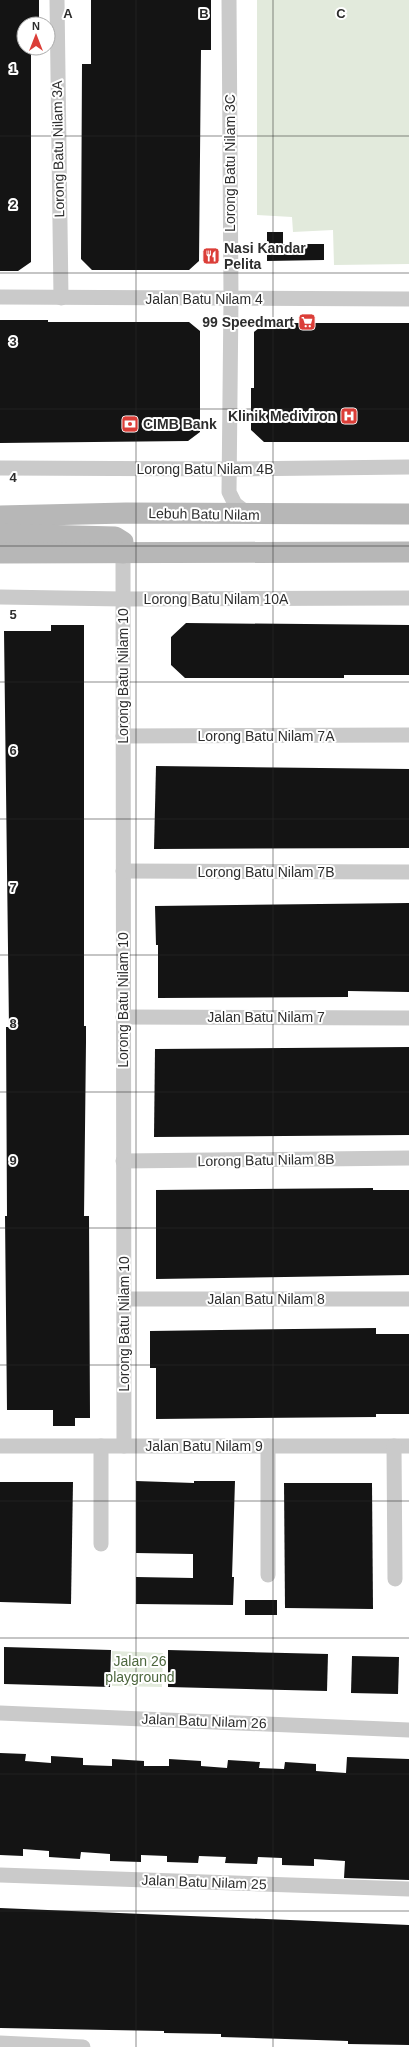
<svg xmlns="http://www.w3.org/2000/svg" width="409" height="2047" viewBox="0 0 409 2047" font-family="Arial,sans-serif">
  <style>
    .green { fill: #e2eadc }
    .building { fill: #141414 }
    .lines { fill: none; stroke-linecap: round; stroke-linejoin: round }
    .minor { stroke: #cacaca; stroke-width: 15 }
    .secondary { stroke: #b7b7b7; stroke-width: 21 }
    .grid { fill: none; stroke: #2d2d2d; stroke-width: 1; stroke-opacity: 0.55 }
    .labels { text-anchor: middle; stroke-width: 4; stroke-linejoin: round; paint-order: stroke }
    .street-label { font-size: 14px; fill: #2d2d2d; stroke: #fff }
    .poi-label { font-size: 14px; font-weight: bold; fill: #2d2d2d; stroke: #fff; text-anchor: start }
    .park-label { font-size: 14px; fill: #4c663d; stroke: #fff }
    .grid-label { font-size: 13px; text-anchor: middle; font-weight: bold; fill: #2d2d2d; stroke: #fff; stroke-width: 4; stroke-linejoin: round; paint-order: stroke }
  </style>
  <rect width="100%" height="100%" fill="#fff"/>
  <g class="green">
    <polygon points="257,0 409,0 409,264 334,265 333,230 293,232 292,217 257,215"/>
    <polygon points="112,1651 163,1653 162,1687 112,1686"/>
  </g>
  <g class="building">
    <polygon points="0,0 39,0 39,24 24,24 24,48 31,48 31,262 18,271 0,271"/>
    <polygon points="91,0 211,0 211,50 201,50 199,261 189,270 92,270 81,259 82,64 91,64"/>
    <polygon points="267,232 283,232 283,244 324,244 324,260 267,261"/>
    <polygon points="0,320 48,320 48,322 189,322 200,331 200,432 188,441 0,443"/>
    <polygon points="265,323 409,323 409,442 264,442 251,430 251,388 254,388 254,332"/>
    <polygon points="186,623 409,625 409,675 344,675 344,678 185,678 171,665 171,637"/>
    <polygon points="51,625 84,625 84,1026 86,1026 86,1042 84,1216 89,1216 90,1418 75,1418 75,1426 53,1426 53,1410 7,1410 5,1216 7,1216 6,1027 9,1027 4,631 51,631"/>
    <polygon points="156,766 409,769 409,848 154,849"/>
    <polygon points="409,903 409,992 348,991 348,997 158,998 158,945 156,945 155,906"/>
    <polygon points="409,1047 409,1135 154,1137 155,1049"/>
    <polygon points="373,1188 373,1190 409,1190 409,1275 156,1279 156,1190"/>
    <polygon points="376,1328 376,1334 409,1334 409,1414 376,1414 376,1417 156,1419 156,1368 150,1368 150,1331"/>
    <polygon points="136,1481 194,1483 194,1481 235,1481 232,1577 234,1577 233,1605 136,1604 136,1577 193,1578 193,1554 136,1553"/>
    <polygon points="0,1482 73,1482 71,1604 0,1602"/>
    <polygon points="284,1483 372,1483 373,1609 285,1608"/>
    <rect x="245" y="1600" width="32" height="15"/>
    <polygon points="4,1647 111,1650 110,1687 4,1684"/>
    <polygon points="168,1650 328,1654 327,1691 168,1687"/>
    <polygon points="352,1656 399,1657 398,1694 351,1693"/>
    <polygon points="0,1753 26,1754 25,1761 51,1763 51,1756 83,1758 83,1765 112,1766 112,1759 144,1761 144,1766 169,1766 169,1759 201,1761 201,1766 227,1768 228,1760 260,1762 259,1768 284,1769 285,1762 316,1764 316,1771 346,1773 347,1757 409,1759 409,1880 344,1878 345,1861 314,1859 314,1866 282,1865 282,1858 258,1857 257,1864 225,1863 226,1857 199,1856 198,1863 167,1862 167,1856 141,1855 141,1862 110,1861 110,1854 81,1852 80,1859 49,1857 49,1851 23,1849 23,1856 0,1855"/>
    <polygon points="0,1908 409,1925 409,2045 348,2044 348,2041 221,2037 221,2034 164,2033 164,2031 0,2028"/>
  </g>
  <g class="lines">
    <g class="minor">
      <polyline points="57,0 61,298"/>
      <polyline points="229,0 231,298 229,492 235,504 248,514"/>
      <polyline points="0,297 409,299"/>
      <polyline points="0,468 229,469 409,467"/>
      <polyline points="123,553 124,1446"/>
      <polyline points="0,597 123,599 409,598"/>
      <polyline points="123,736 409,735"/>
      <polyline points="123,871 409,872"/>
      <polyline points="123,1017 409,1018"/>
      <polyline points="123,1161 409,1158"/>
      <polyline points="124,1299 409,1299"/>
      <polyline points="0,1446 409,1446"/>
      <polyline points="101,1446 101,1544"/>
      <polyline points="268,1446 268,1575"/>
      <polyline points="394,1446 395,1579"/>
      <polyline points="0,1713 409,1730"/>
      <polyline points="0,1875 409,1889"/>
      <polyline points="0,2043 83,2047"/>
    </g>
    <g class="secondary">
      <polyline points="0,516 126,513 409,514"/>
      <polyline points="0,534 115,537 123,542 123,553"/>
      <polyline points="0,553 409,552"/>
    </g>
  </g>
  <path class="grid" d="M136,0v2047M273,0v2047M0,136h409M0,273h409M0,409h409M0,546h409M0,682h409M0,819h409M0,955h409M0,1092h409M0,1228h409M0,1365h409M0,1501h409M0,1638h409M0,1774h409M0,1911h409"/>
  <defs>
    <g id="restaurant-square" transform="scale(0.9)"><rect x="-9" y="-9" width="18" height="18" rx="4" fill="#db3e38" stroke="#fff"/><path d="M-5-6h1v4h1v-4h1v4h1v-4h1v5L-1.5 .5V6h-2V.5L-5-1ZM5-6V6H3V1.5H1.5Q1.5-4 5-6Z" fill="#fff"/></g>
    <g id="supermarket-square" transform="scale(0.9)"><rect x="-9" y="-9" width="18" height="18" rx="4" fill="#db3e38" stroke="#fff"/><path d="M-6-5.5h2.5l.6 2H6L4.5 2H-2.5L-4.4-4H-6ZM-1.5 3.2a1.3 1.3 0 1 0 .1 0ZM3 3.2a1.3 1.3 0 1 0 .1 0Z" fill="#fff"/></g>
    <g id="hospital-square" transform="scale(0.9)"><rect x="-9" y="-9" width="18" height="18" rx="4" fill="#db3e38" stroke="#fff"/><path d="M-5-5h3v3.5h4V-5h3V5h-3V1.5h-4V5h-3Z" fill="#fff"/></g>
    <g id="bank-square" transform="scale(0.9)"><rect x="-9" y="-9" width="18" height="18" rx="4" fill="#db3e38" stroke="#fff"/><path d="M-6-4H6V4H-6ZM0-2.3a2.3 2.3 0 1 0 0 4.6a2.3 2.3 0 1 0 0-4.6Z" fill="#fff"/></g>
  </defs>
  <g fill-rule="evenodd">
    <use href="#restaurant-square" x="211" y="256"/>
    <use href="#supermarket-square" x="307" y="322"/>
    <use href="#hospital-square" x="349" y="416"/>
    <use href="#bank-square" x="130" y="424"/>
  </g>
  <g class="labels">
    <g class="street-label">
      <text transform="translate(58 149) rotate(-91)" y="5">Lorong Batu Nilam 3A</text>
      <text transform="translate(230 163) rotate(-90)" y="5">Lorong Batu Nilam 3C</text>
      <text x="204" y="304">Jalan Batu Nilam 4</text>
      <text x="205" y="474">Lorong Batu Nilam 4B</text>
      <text transform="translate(204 514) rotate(1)" y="5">Lebuh Batu Nilam</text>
      <text x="216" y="604">Lorong Batu Nilam 10A</text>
      <text transform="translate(123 676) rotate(-90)" y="5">Lorong Batu Nilam 10</text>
      <text x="266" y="741">Lorong Batu Nilam 7A</text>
      <text x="266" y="877">Lorong Batu Nilam 7B</text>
      <text transform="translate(123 1000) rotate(-90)" y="5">Lorong Batu Nilam 10</text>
      <text x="266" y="1022">Jalan Batu Nilam 7</text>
      <text transform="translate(266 1160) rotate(-1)" y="5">Lorong Batu Nilam 8B</text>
      <text x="266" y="1304">Jalan Batu Nilam 8</text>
      <text transform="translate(124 1324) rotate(-90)" y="5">Lorong Batu Nilam 10</text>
      <text x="204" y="1451">Jalan Batu Nilam 9</text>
      <text transform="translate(204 1721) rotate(2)" y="5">Jalan Batu Nilam 26</text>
      <text transform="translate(204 1882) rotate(2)" y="5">Jalan Batu Nilam 25</text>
    </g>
    <g class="poi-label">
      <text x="224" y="253">Nasi Kandar<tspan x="224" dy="16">Pelita</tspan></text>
      <text x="294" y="327" text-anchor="end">99 Speedmart</text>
      <text x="336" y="421" text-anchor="end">Klinik Mediviron</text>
      <text x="143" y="429">CIMB Bank</text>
    </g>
    <g class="park-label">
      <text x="140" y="1666">Jalan 26<tspan x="140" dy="16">playground</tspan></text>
    </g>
  </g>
  <g class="grid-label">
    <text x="68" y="18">A</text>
    <text x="204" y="18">B</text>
    <text x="341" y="18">C</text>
    <text x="13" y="73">1</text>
    <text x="13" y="209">2</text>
    <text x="13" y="346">3</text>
    <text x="13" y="482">4</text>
    <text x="13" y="619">5</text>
    <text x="13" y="755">6</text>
    <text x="13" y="892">7</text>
    <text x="13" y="1028">8</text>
    <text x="13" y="1165">9</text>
  </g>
  <g transform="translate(36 36)"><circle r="19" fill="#ffffff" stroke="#ababab"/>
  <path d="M0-3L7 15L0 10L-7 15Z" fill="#db3e38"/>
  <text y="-6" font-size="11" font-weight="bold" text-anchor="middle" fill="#2d2d2d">N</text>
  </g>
</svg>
